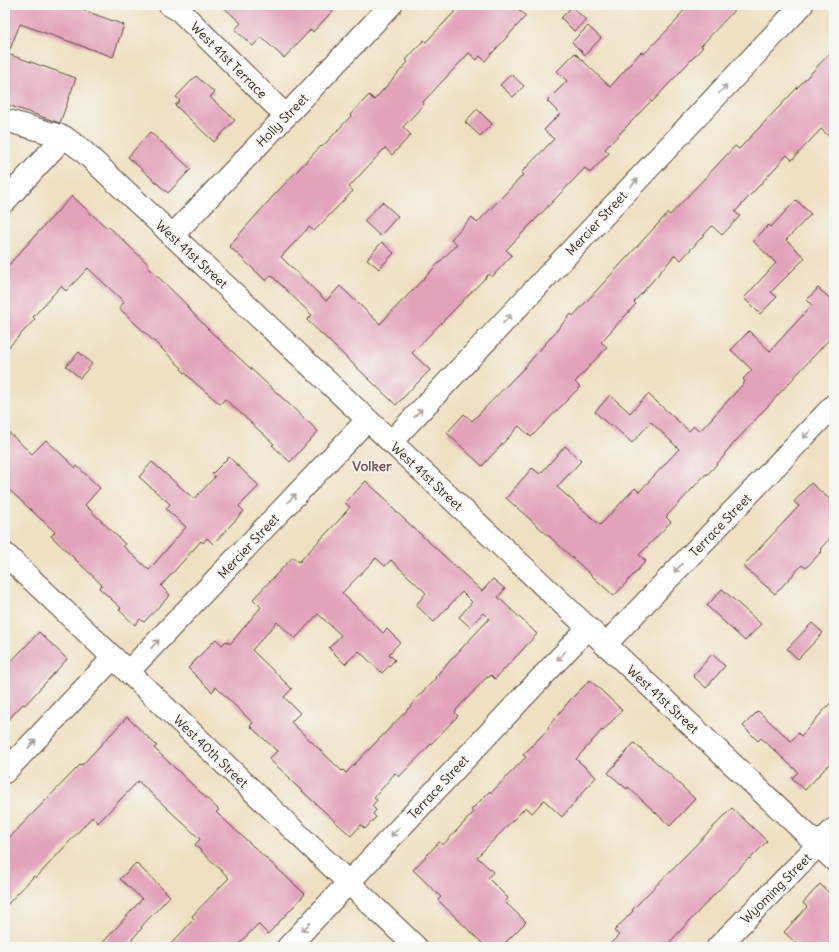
<svg xmlns="http://www.w3.org/2000/svg" width="839" height="952" viewBox="0 0 839 952" font-family="Delius,sans-serif">
  <style>
    .building { fill: #e2a3ba; fill-rule: evenodd }
    .lines { fill: none; stroke-linecap: round; stroke-linejoin: round }
    .minor-casing { stroke: #564537; stroke-width: 24 }
    .minor { stroke: #fff; stroke-width: 22 }
    .oneway { stroke: #a79f9a }
    .labels { text-anchor: middle; stroke-width: 3; stroke-linejoin: round; paint-order: stroke }
    .street-label { font-size: 13px; fill: #3b2a1e; stroke: #f6f6f2 }
    .neighbourhood-label { font-size: 14px; font-weight: bold; fill: #755455; stroke: #f6f6f2 }
  </style>
  <rect width="100%" height="100%" fill="#f6f6f2"/>
  <filter id="ink" filterUnits="userSpaceOnUse"><feTurbulence type="fractalNoise" baseFrequency=".025" numOctaves="2"/><feDisplacementMap in="SourceGraphic" scale="8" xChannelSelector="R" yChannelSelector="G"/><feConvolveMatrix kernelMatrix="1 2 1 2 8 2 1 2 1" color-interpolation-filters="sRGB"/></filter>
  <filter id="wash" filterUnits="userSpaceOnUse"><feTurbulence type="fractalNoise" baseFrequency=".012" numOctaves="4" result="noise"/><feDisplacementMap in="SourceGraphic" scale="16" xChannelSelector="R" yChannelSelector="G"/><feGaussianBlur stdDeviation="0.9" result="paint"/><feColorMatrix in="noise" values="0 0 0 0 0 0 0 0 0 0 0 0 0 0 0 0 0 1.4 0 .05"/><feComposite in="paint" operator="in"/></filter>
  <g filter="url(#wash)">
    <rect width="100%" height="100%" fill="#efe0c2"/>
    <g id="blocks">
      <g class="building">
        <polygon points="5,5 69,5 124,25 113,57 20,24 8,54 76,78 60,123 5,104"/>
        <polygon points="221,5 338,5 313,32 311,29 284,58 261,37 253,46 235,30 241,23"/>
        <polygon points="461,5 513,5 526,16 485,61 480,56 477,60 469,53 423,102 424,104 403,127 411,135 392,155 385,148 349,187 353,191 314,231 309,227 281,257 326,301 340,286 380,324 457,244 451,239 472,217 477,223 523,175 521,173 554,139 544,130 560,114 547,101 567,81 557,71 575,53 610,87 641,52 644,54 679,18 678,17 689,5 739,5 701,46 703,47 652,102 651,101 605,149 609,153 590,173 585,168 506,250 512,255 492,277 489,274 412,353 430,370 396,405 307,320 312,315 271,275 266,281 229,246 275,194 321,146 322,147 351,116 350,115 369,95 374,100 408,62 406,60 424,40 426,42"/>
        <polygon points="572,7 586,20 574,31 561,18"/>
        <polygon points="588,26 601,38 585,55 572,42"/>
        <polygon points="834,49 834,141 821,129 792,160 787,155 735,212 740,216 722,235 712,226 681,260 675,255 634,302 636,304 601,342 607,347 575,382 580,387 531,437 519,426 482,466 447,433 464,414 472,421 525,367 571,314 573,316 668,213 670,215 735,146 739,149"/>
        <polygon points="511,74 524,86 513,97 500,85"/>
        <polygon points="196,76 215,93 210,97 235,120 214,142 175,105 180,101 176,97"/>
        <polygon points="477,109 492,124 480,136 465,122"/>
        <polygon points="150,132 191,169 168,193 128,157"/>
        <polygon points="72,196 107,228 108,226 126,243 149,265 147,266 188,306 187,307 208,329 318,431 290,462 272,445 274,444 225,399 220,404 193,381 181,369 182,368 119,308 124,302 88,268 66,291 61,286 33,317 35,319 5,351 5,269 42,228"/>
        <polygon points="796,200 811,214 786,240 805,258 771,292 777,297 760,314 744,298 776,263 753,241 769,225 771,227"/>
        <polygon points="382,202 398,216 380,236 364,221"/>
        <polygon points="382,242 394,253 379,269 367,259"/>
        <polygon points="818,288 834,302 834,334 756,419 724,454 725,455 707,475 706,474 666,517 671,522 639,555 646,561 614,596 550,537 506,498 532,468 540,474 565,446 581,461 557,487 600,525 635,488 639,492 679,449 651,422 632,443 611,424 610,426 595,412 610,395 630,413 648,394 689,431 694,426 700,431 745,382 743,379 752,370 731,350 749,331 770,351 812,305 807,300"/>
        <polygon points="79,352 92,364 80,378 66,366"/>
        <polygon points="5,429 32,454 46,440 76,468 77,466 100,488 85,505 125,544 123,546 149,570 186,527 166,509 170,504 139,477 152,462 194,499 215,477 212,474 229,457 259,486 239,506 244,511 228,528 213,544 207,538 203,543 201,541 161,586 170,595 144,622 140,619 135,625 119,610 121,608 99,588 102,585 51,536 55,532 5,486"/>
        <path d="M366,481l25,23 -1,2 27,25 65,60 11,-12 12,10 -7,8 39,37 -42,45 -4,-4 -3,3 -1,-1 -30,32 -2,4 3,3 -59,61 -4,-4 -21,25 3,2 -5,6 4,4 -3,4 3,3 -11,12 -4,-4 -10,11 -62,-57 1,-1 -21,-19 8,-8 -27,-25 3,-3 -37,-36 -4,5 -24,-24 28,-29 6,6 4,-4 4,3 31,-37 -8,-8 40,-42 6,5 40,-42 11,-13 -5,-4zM376,558l9,8 6,-6 35,33 -10,12 18,17 28,-30 10,10 -13,15 11,10 13,-14 6,6 -54,58 1,1 -24,25 1,1 -67,69 -3,-3 -1,1 -51,-49 9,-9 -16,-16 8,-8 -40,-39 25,-28 18,17 23,-25 23,21 -12,13 16,16 14,-13 23,22 13,-13 -6,-6 11,-12 -13,-13 -4,4 -41,-40z"/>
        <polygon points="811,483 834,503 834,534 820,549 822,551 806,568 802,565 775,594 743,566 799,506 794,502"/>
        <polygon points="722,589 761,624 745,641 707,606"/>
        <polygon points="812,623 823,633 798,659 787,649"/>
        <polygon points="39,632 67,659 25,705 23,704 5,723 5,668"/>
        <polygon points="712,654 725,666 706,688 693,676"/>
        <polygon points="590,680 622,710 603,731 602,730 576,759 596,777 562,817 544,800 532,813 526,807 477,857 493,872 488,878 508,898 505,902 526,922 501,947 486,947 438,900 441,897 413,870 439,842 443,845 473,813 471,810 490,791 491,793 526,757 523,755 549,728 548,727 570,700"/>
        <polygon points="834,699 834,759 805,790 792,778 798,772 761,738 758,741 743,726 758,711 791,741 798,733 801,736"/>
        <polygon points="127,717 157,746 154,748 219,810 216,812 305,894 268,934 258,924 236,947 168,947 194,919 192,916 229,878 195,845 200,839 138,781 98,823 92,817 36,878 34,876 5,907 5,842 81,764 82,765"/>
        <polygon points="634,743 674,778 674,779 695,799 670,826 628,787 627,789 608,773"/>
        <polygon points="732,808 767,841 750,859 749,858 730,878 665,947 607,947 619,935 614,931 633,911 632,910"/>
        <polygon points="136,863 170,896 141,927 142,928 125,947 99,947 142,899 120,879"/>
        <polygon points="820,884 834,898 834,938 826,947 800,947 784,932 807,907 803,903"/>
      </g>
    </g>
  </g>
  <g filter="url(#ink)">
    <use href="#blocks" fill-opacity="0" stroke="#564537" stroke-width="1"/>
    <g class="lines">
      <g class="minor-casing">
        <g id="minor">
          <polyline points="170,5 180,11 286,116"/>
          <polyline points="5,120 64,137 82,150 834,860"/>
          <polyline points="5,201 64,137"/>
          <polyline points="172,236 391,5"/>
          <polyline points="391,442 802,5"/>
          <polyline points="5,554 416,947"/>
          <polyline points="605,645 834,405"/>
          <polyline points="128,672 367,420"/>
          <polyline points="5,772 113,658"/>
          <polyline points="288,947 588,628"/>
          <polyline points="718,947 834,829"/>
        </g>
      </g>
      <use href="#minor" class="minor"/>
    </g>
    <defs><path id="oneway-shaft" d="M-6 0H5M1.5-3L5.5 0L1.5 3" fill="none" stroke-width="1.6" stroke-linecap="round" stroke-linejoin="round"/></defs>
    <g class="oneway">
      <use href="#oneway-shaft" transform="translate(723 89) rotate(-47)"/>
      <use href="#oneway-shaft" transform="translate(634 183) rotate(-47)"/>
      <use href="#oneway-shaft" transform="translate(507 319) rotate(-47)"/>
      <use href="#oneway-shaft" transform="translate(418 413) rotate(-47)"/>
      <use href="#oneway-shaft" transform="translate(807 434) rotate(134)"/>
      <use href="#oneway-shaft" transform="translate(292 498) rotate(-47)"/>
      <use href="#oneway-shaft" transform="translate(678 568) rotate(134)"/>
      <use href="#oneway-shaft" transform="translate(155 644) rotate(-47)"/>
      <use href="#oneway-shaft" transform="translate(561 656) rotate(133)"/>
      <use href="#oneway-shaft" transform="translate(32 744) rotate(-47)"/>
      <use href="#oneway-shaft" transform="translate(395 832) rotate(133)"/>
      <use href="#oneway-shaft" transform="translate(306 927) rotate(133)"/>
    </g>
  </g>
  <g class="labels">
    <g class="street-label">
      <text transform="translate(229 60) rotate(45)" y="5">West 41st Terrace</text>
      <text transform="translate(282 120) rotate(-46)" y="5">Holly Street</text>
      <text transform="translate(596 223) rotate(-47)" y="5">Mercier Street</text>
      <text transform="translate(192 254) rotate(43)" y="5">West 41st Street</text>
      <text transform="translate(427 476) rotate(43)" y="5">West 41st Street</text>
      <text transform="translate(720 525) rotate(-46)" y="5">Terrace Street</text>
      <text transform="translate(248 546) rotate(-47)" y="5">Mercier Street</text>
      <text transform="translate(663 699) rotate(43)" y="5">West 41st Street</text>
      <text transform="translate(211 751) rotate(44)" y="5">West 40th Street</text>
      <text transform="translate(438 787) rotate(-47)" y="5">Terrace Street</text>
      <text transform="translate(776 888) rotate(-45)" y="5">Wyoming Street</text>
    </g>
    <g class="neighbourhood-label">
      <text x="372" y="471">Volker</text>
    </g>
  </g>
  <rect width="839" height="952" fill="none" stroke="#f6f6f2" stroke-width="20"/>
</svg>
